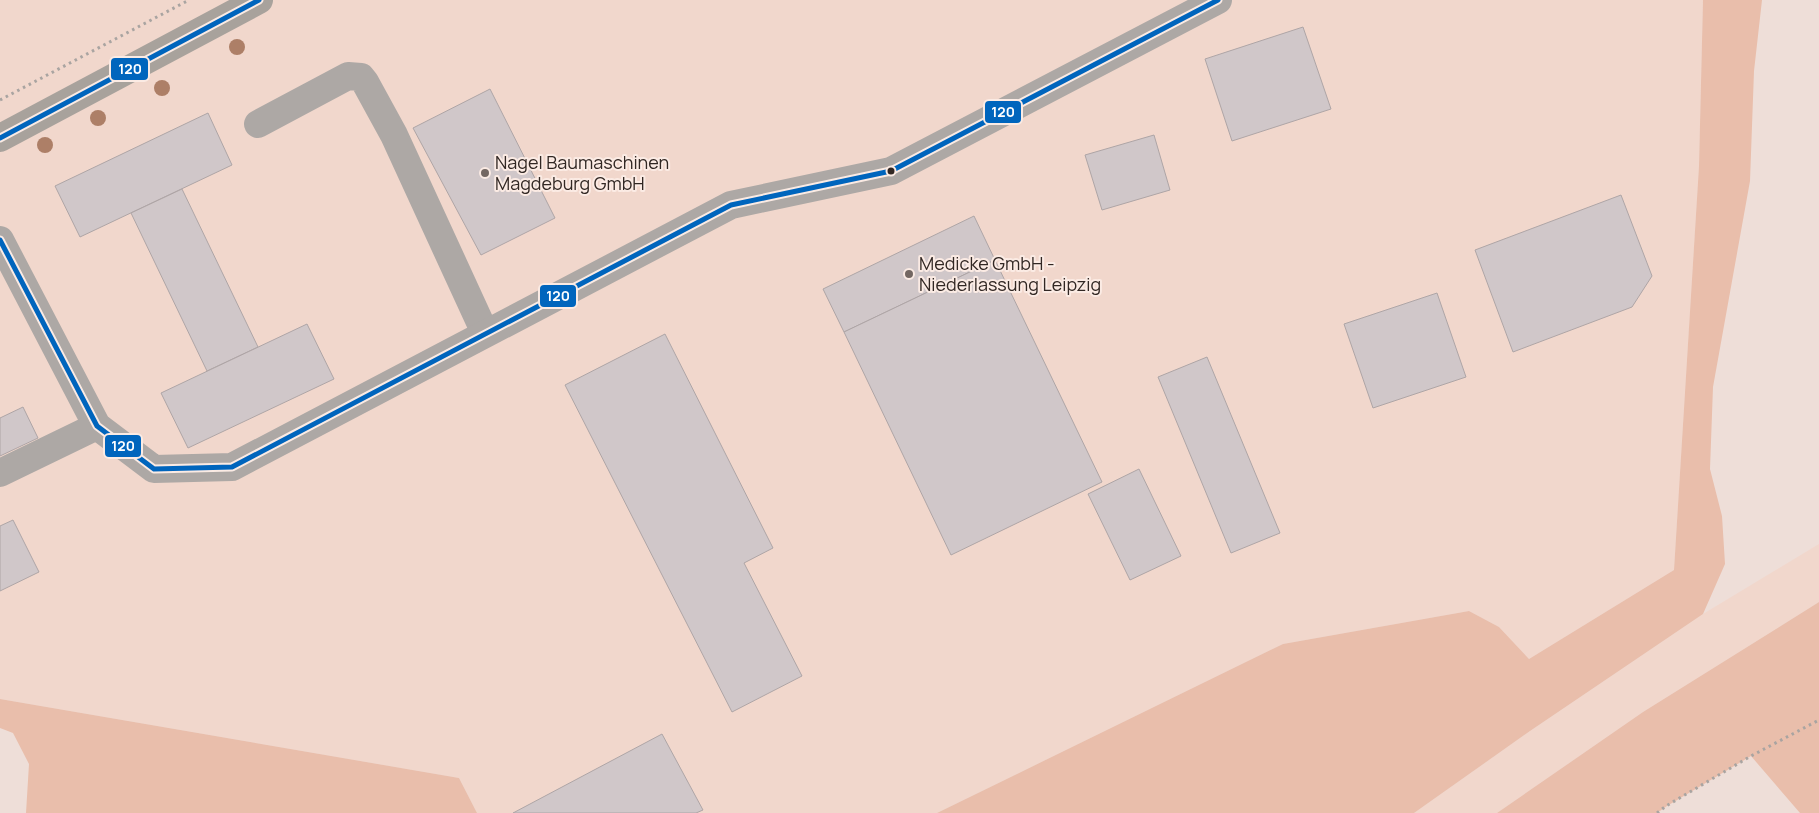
<svg xmlns="http://www.w3.org/2000/svg" width="1819" height="813" viewBox="0 0 1819 813" font-family="Manrope,sans-serif">
  <style>
    .built { fill: #f1d7cc }
    .green { fill: #e9beab }
    .building { fill: #d0c7c9; stroke: #aea5a6 }
    .lines { fill: none; stroke-linecap: round; stroke-linejoin: round }
    .path { stroke: #a9a4a1; stroke-width: 3; stroke-dasharray: 2.5 4; stroke-linecap: butt }
    .minor { stroke: #ada8a5; stroke-width: 28 }
    .major { stroke: #a8a29c; stroke-width: 28 }
    .bus-1-casing { stroke: #fbebe4; stroke-width: 9 }
    .bus-1 { stroke: #0065bd; stroke-width: 5 }
    .tree { fill: #ad7f67 }
    .bus-dot { fill: #312723; stroke: #fbebe4; stroke-width: 2 }
    .poi-dot { fill: #736762; stroke: #fbebe4; stroke-width: 2 }
    .labels { text-anchor: middle; stroke-width: 4; stroke-linejoin: round; paint-order: stroke }
    .poi-label { font-size: 18px; fill: #312723; stroke: #fbebe4; text-anchor: start }
    .line-badge { stroke: #fbebe4; stroke-width: 2 }
    .badge-label { font-size: 14px; text-anchor: middle; font-weight: bold; fill: #fff }
  </style>
  <rect width="100%" height="100%" fill="#eeded8"/>
  <g class="built">
    <polygon points="0,0 1703,0 1699,166 1674,570 1529,659 1499,627 1469,611 1283,644 937,813 477,813 459,778 0,699"/>
    <polygon points="1819,544 1819,602 1643,712 1497,813 1414,813 1530,731 1703,614"/>
  </g>
  <g class="green">
    <polygon points="1703,0 1762,0 1754,71 1750,181 1713,387 1710,469 1722,516 1725,564 1703,614 1530,731 1414,813 937,813 1283,644 1469,611 1499,627 1529,659 1674,570 1699,166"/>
    <polygon points="1819,602 1819,813 1800,813 1751,756 1667,806 1657,813 1497,813 1643,712"/>
    <polygon points="0,699 459,778 477,813 26,813 29,764 13,733 0,728"/>
  </g>
  <g class="building">
    <polygon points="1303,27 1331,109 1232,141 1205,59"/>
    <polygon points="490,89 555,218 481,255 413,128"/>
    <polygon points="208,113 232,165 80,237 55,186"/>
    <polygon points="1154,135 1170,190 1102,210 1085,155"/>
    <polygon points="182,189 258,347 207,371 131,213"/>
    <polygon points="1621,195 1652,276 1632,307 1513,352 1475,250"/>
    <polygon points="974,216 995,260 844,332 823,289"/>
    <polygon points="995,260 1102,482 951,555 844,332"/>
    <polygon points="1437,293 1466,377 1373,408 1344,324"/>
    <polygon points="307,324 334,379 188,448 161,393"/>
    <polygon points="665,334 773,548 744,563 802,676 732,712 565,385"/>
    <polygon points="1207,357 1280,533 1231,553 1158,377"/>
    <polygon points="23,407 38,438 0,456 0,418"/>
    <polygon points="1139,469 1181,556 1130,580 1088,494"/>
    <polygon points="13,520 39,572 0,591 0,526"/>
    <polygon points="662,734 703,810 696,813 513,813"/>
  </g>
  <g class="lines">
    <g class="path">
      <polyline points="0,100 189,0"/>
      <polyline points="1657,813 1666,806 1751,756 1819,720"/>
    </g>
    <g class="minor">
      <polyline points="258,124 348,76 361,77 365,82 394,135 485,333"/>
      <polyline points="0,240 97,426 154,469 232,467 731,205 891,171 1218,0"/>
      <polyline points="0,473 97,426"/>
    </g>
    <polyline class="major" points="0,138 259,0"/>
    <g class="bus-1-casing">
      <g id="bus-1">
        <polyline points="0,138 259,0"/>
        <polyline points="0,240 97,426 154,469 232,467 731,205 891,171 1218,0"/>
      </g>
    </g>
    <use href="#bus-1" class="bus-1"/>
  </g>
  <g class="tree">
    <circle cx="237" cy="47" r="8"/>
    <circle cx="162" cy="88" r="8"/>
    <circle cx="98" cy="118" r="8"/>
    <circle cx="45" cy="145" r="8"/>
  </g>
  <circle class="bus-dot" cx="891" cy="171" r="4.5"/>
  <g class="poi-dot">
    <circle cx="485" cy="173" r="5"/>
    <circle cx="909" cy="274" r="5"/>
  </g>
  <g class="labels">
    <g class="poi-label">
      <text x="495" y="169">Nagel Baumaschinen<tspan x="495" dy="21">Magdeburg GmbH</tspan></text>
      <text x="919" y="270">Medicke GmbH -<tspan x="919" dy="21">Niederlassung Leipzig</tspan></text>
    </g>
  </g>
  <g class="line-badge">
    <rect x="110" y="57" width="39" height="24" rx="5" fill="#0065bd"/>
    <rect x="984" y="100" width="38" height="24" rx="5" fill="#0065bd"/>
    <rect x="539" y="284" width="38" height="24" rx="5" fill="#0065bd"/>
    <rect x="104" y="434" width="38" height="24" rx="5" fill="#0065bd"/>
  </g>
  <g class="badge-label">
    <text x="130" y="74">120</text>
    <text x="1003" y="117">120</text>
    <text x="558" y="301">120</text>
    <text x="123" y="451">120</text>
  </g>
</svg>
